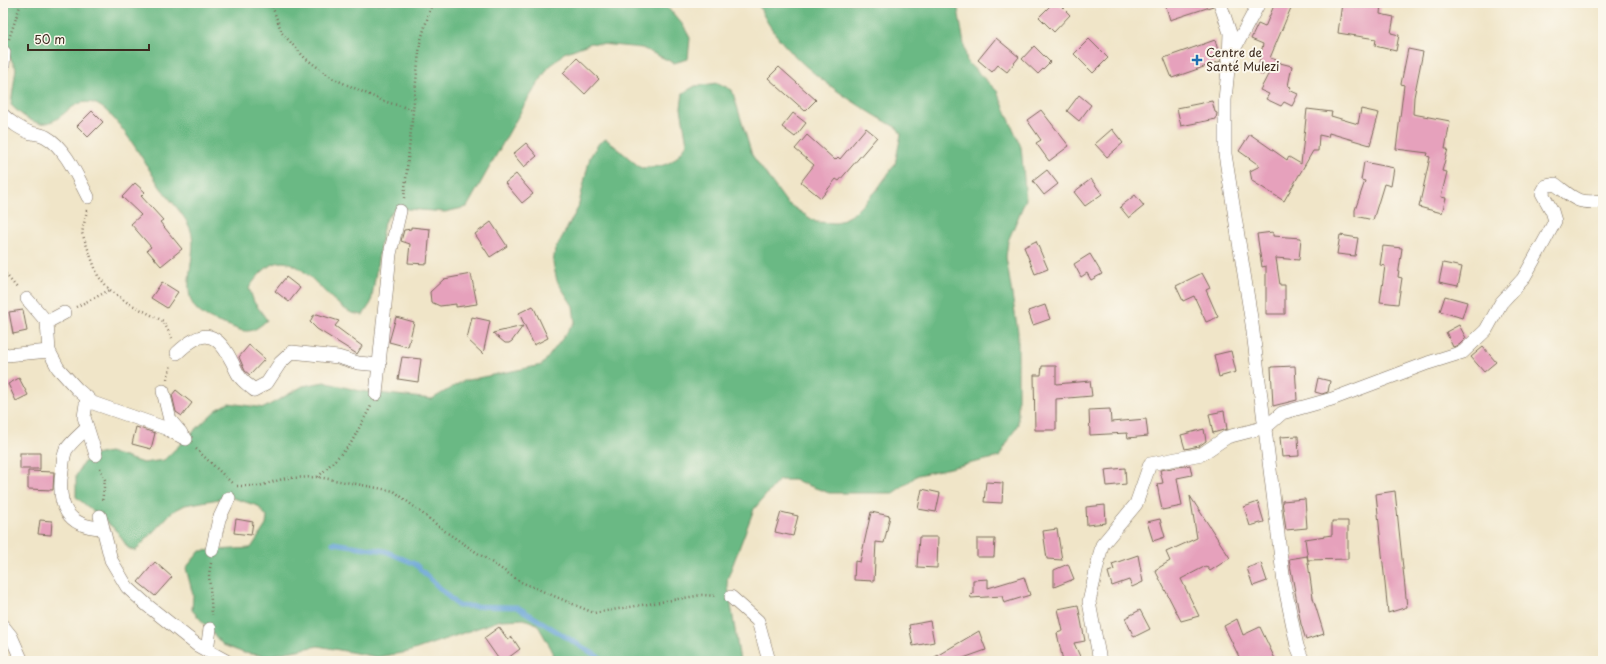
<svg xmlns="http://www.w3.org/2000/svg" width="1606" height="664" viewBox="0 0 1606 664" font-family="'Playpen Sans',sans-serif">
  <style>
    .forest { fill: #6ab984; stroke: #527251 }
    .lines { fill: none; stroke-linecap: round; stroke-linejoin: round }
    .stream { stroke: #64a2d5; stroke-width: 5 }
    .building { fill: #e6a1bc }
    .street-casing { stroke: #7a6b5a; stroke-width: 14 }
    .path { stroke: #7a6b5a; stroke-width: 2.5; stroke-dasharray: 1 3; stroke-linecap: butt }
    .street { stroke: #fff; stroke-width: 13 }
    .poi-dot { fill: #1f6fb2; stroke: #fbf7ec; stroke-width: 1.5 }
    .labels { text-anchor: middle; stroke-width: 4; stroke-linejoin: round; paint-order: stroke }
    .poi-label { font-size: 12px; fill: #3b2a1e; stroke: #fbf7ec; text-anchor: start }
  </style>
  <rect width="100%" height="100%" fill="#fbf7ec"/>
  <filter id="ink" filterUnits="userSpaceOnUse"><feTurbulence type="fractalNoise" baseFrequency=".025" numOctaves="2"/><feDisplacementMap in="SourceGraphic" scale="8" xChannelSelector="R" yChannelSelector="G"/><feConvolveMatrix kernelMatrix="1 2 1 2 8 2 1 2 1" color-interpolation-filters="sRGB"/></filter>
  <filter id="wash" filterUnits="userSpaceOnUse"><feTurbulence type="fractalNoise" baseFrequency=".012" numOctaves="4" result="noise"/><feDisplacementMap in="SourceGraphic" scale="16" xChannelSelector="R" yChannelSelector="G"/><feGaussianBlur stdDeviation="0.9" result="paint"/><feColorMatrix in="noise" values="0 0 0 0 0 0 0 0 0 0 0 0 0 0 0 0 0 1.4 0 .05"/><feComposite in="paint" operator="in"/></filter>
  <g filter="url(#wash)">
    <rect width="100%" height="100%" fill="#f0e5c8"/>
    <g class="forest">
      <path d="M3,3h661l19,22 7,13 -2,21 -14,4 -32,-15 -51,-5 -27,10 -16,15 -23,36 -58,103 -22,5 -50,-4 -11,14 -13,81 -8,12c-4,-1 -11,-1 -15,-4 -37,-23 -59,-83 -99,-23l5,14 13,18c-14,13 -20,14 -37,6 -9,-3 -20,-6 -28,-12 -28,-18 -1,-60 -12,-86 -6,-14 -21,-29 -30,-41 -12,-19 -46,-80 -67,-84 -31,-8 -36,48 -82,2l5,-37 -13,-22z"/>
      <path d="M758,3h199l10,59 30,29 24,56 5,52 -18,42 -2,16 12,75v92l-19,33 -81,18 -25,18h-64l-35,-13h-15l-25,29 -27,71 13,81h-187l-1,-11 -15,-26 -13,-5 -23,1 -93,32 -31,5 -59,-11 -52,10 -22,-3 -21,-8 -31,-35 1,-15 -7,-27 14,-17 51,-3 15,-23 1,-8 -9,-11 -28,-9 -45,8 -13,7 -37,39 -7,-3 -12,-18 -40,-33v-21l7,-13 12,-8 14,-3 34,11 21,-3 52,-50 13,-7 35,5 39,-22 21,-4 36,9 72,8 31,-18 79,-16 33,-43 -2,-16 -16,-25 -4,-18 2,-13 23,-42 12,-51 9,-14 7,-4 35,29c25,-2 31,-2 46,-24l-6,-36 2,-15 12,-7 23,-3 14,7 20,65 35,48 29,19 20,1 17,-9 23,-23 19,-27 6,-30 -4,-6c-48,-27 -119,-71 -139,-125z"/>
    </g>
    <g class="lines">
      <polyline class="stream" points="333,543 385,551 415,564 458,606 517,607 605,661"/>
    </g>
    <g id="blocks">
      <g class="building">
        <polygon points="1053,3 1058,3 1070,15 1054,32 1039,17"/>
        <polygon points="1165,3 1212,3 1213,6 1170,20"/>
        <polygon points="1275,3 1293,3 1270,58 1280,61 1280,63 1292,66 1288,86 1291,87 1289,90 1298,94 1292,106 1284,102 1281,106 1266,99 1269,94 1260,90 1269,73 1265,72 1263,75 1257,73 1263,44 1251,39 1258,24 1265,27"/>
        <polygon points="1342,3 1381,3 1380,14 1394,17 1391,33 1399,35 1396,51 1375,46 1376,39 1338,33"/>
        <polygon points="996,38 1019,57 1007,72 998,65 992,72 978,60"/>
        <polygon points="1089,39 1108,58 1093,73 1074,54"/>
        <polygon points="1215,40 1221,61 1172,78 1164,58"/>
        <polygon points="1034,46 1050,62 1038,74 1022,59"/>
        <polygon points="1408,49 1423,52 1414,97 1413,114 1450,121 1445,149 1448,149 1442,171 1447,172 1441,197 1446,198 1442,213 1419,207 1430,157 1427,156 1428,153 1396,149 1404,85 1401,84"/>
        <polygon points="577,58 599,79 585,94 563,73"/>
        <polygon points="779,67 816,100 805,111 768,78"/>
        <polygon points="1079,95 1091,105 1079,121 1067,111"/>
        <polygon points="1212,101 1215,112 1217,113 1216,119 1181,126 1177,108"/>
        <polygon points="1307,109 1332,112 1331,116 1358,124 1361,109 1379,113 1370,145 1329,133 1328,137 1319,135 1318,151 1313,151 1284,201 1252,181 1250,171 1260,166 1239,151 1250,134 1287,160 1289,157 1301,164"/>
        <polygon points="1041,110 1069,146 1049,161 1036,143 1041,140 1027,120"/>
        <polygon points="92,111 103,122 88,137 77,126"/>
        <polygon points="793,113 806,123 795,137 782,127"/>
        <polygon points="866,128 877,137 839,181 836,179 821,198 801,182 814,165 795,149 807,135 835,160 838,157 840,159"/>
        <polygon points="1112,129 1123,143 1107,157 1095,144"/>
        <polygon points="526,143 537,156 524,167 513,154"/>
        <polygon points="1364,162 1394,168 1391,186 1384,184 1373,220 1355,216 1355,210 1365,181 1361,180"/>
        <polygon points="1047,170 1058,184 1044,195 1033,181"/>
        <polygon points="516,174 533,194 522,203 505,183"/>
        <polygon points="1091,179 1102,194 1085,206 1074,192"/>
        <polygon points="135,183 145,192 141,196 163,220 160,222 182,249 161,266 147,250 151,247 131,224 141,215 122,197"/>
        <polygon points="1135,195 1144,206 1129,218 1120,207"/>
        <polygon points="491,222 507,246 490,257 475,234"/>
        <polygon points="411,227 430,229 427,264 408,263 410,244 401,241 404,230 411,229"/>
        <polygon points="1273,232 1273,236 1301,238 1299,260 1276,258 1280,285 1285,285 1285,314 1266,314 1266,266 1262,267 1257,234"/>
        <polygon points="1340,235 1358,238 1355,256 1337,254"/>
        <polygon points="1036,241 1048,269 1035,274 1024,247"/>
        <polygon points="1383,246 1402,248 1398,277 1402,278 1398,304 1380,302 1385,266 1380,265"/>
        <polygon points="1090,254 1102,274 1091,280 1087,273 1081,277 1074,264"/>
        <polygon points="1443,263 1462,267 1458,286 1439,282"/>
        <polygon points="1202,273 1210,288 1206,290 1218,317 1206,322 1194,296 1183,301 1176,286"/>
        <polygon points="471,274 477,304 456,307 456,304 440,306 431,302 430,292 444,279"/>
        <polygon points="286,277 300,288 289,302 275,291"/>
        <polygon points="162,282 178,292 167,308 151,298"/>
        <polygon points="1445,296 1467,302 1462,318 1440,311"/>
        <polygon points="1045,305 1050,319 1033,325 1028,311"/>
        <polygon points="533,306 548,338 534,345 519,313"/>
        <polygon points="23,310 27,331 13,334 9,312"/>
        <polygon points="317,314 339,321 335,326 362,346 357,354 317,329 310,322 313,316"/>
        <polygon points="396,317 414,322 408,347 389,342"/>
        <polygon points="472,317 490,321 483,354 467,339"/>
        <polygon points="1459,325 1466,338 1459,345 1453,347 1446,332"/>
        <polygon points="523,326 512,341 509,343 505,343 493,333"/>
        <polygon points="249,345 265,359 250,375 245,371 239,357"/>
        <polygon points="1483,347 1496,362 1484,372 1471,357"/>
        <polygon points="1231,351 1236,372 1219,377 1214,355"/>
        <polygon points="402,357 421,359 418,382 398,379"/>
        <polygon points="1042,366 1056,366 1056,384 1090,381 1092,396 1056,399 1056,430 1035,430 1034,375 1041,375"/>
        <polygon points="1295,366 1297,400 1273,406 1271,367"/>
        <polygon points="19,378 28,395 16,401 8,384"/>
        <polygon points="1318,378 1330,381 1328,392 1322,394 1315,392"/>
        <polygon points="176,390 192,403 182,416 176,412 172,395"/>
        <polygon points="1110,409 1111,422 1146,419 1148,436 1128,438 1127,433 1090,435 1089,410"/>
        <polygon points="1224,411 1227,429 1213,433 1209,414"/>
        <polygon points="136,427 155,433 151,449 132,444"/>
        <polygon points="1204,429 1206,441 1199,446 1185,449 1181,435"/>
        <polygon points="1298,436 1299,456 1282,457 1280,437"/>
        <rect x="20" y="453" width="20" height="16"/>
        <polygon points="1190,465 1192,475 1177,478 1182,506 1162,510 1157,484 1163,483 1160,470"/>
        <polygon points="1125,468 1126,484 1107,486 1105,470"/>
        <polygon points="28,471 54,472 53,490 28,489"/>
        <polygon points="986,482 1003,483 1002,503 984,502"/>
        <polygon points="922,489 940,493 936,512 918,509"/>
        <polygon points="1395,491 1407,607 1388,613 1376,494"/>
        <polygon points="1190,496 1230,558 1210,571 1206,566 1181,579 1199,616 1181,621 1155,570 1170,561 1166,552 1197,538"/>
        <polygon points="1305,499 1307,528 1286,530 1282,501"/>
        <polygon points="1258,502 1264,522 1250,526 1244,507"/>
        <polygon points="1105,505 1106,523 1087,525 1086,507"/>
        <polygon points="781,512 798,516 793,536 775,532"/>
        <polygon points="871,512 890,516 884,543 876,542 874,581 854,580 855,561 860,562"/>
        <polygon points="236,519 253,522 251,535 234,533"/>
        <polygon points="1160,519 1165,537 1153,541 1147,522"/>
        <polygon points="40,520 52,521 51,535 38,534"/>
        <polygon points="1332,521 1348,521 1348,559 1308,560 1305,539 1332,535"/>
        <polygon points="1057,529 1062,560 1047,559 1043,531"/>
        <polygon points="919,537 938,537 937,568 917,567"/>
        <polygon points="977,539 995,539 994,557 977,557"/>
        <polygon points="1138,555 1143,582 1132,587 1129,580 1112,586 1108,572 1114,570 1112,564"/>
        <polygon points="1307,556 1313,598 1324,634 1306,640 1301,624 1289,559"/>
        <polygon points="155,562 172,577 155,596 138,582"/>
        <polygon points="1261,563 1267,581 1253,586 1247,568"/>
        <polygon points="1068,564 1074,579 1054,587 1054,570"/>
        <polygon points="1024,577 1030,595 1004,603 1002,596 971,598 970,594 973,593 973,580 988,579 988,588"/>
        <polygon points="1078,605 1085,641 1074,643 1082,661 1063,661 1057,633 1063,631 1058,609"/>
        <polygon points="1140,610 1150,629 1134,637 1125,618"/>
        <polygon points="1237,619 1243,635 1260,627 1276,661 1241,661 1224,626"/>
        <polygon points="930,621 934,642 913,646 909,625"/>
        <polygon points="499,627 508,640 512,637 520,649 504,661 500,661 484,638"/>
        <polygon points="979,631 986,650 955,661 928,661"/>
      </g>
    </g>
  </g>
  <g filter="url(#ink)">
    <use href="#blocks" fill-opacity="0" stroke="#7a6b5a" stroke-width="1"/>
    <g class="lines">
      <g class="street-casing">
        <g id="street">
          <polyline points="1220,3 1230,33 1229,59 1225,100 1225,154 1252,324 1284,583 1297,646 1303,661"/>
          <polyline points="1231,55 1259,3"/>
          <polyline points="3,66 4,52"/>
          <path d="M3,115c7,7 19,15 28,18 5,1 10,1 15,4 19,10 32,41 42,60"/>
          <polyline points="27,299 47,322 49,351 58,368 77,389 93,403 165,428 186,439"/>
          <polyline points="47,322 64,313"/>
          <polyline points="3,353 6,355 49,351"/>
          <path d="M177,353c24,-23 38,-24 54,7 3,5 5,12 9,17 3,5 10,9 14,13l13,-7 13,-20 12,-11 46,5 20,6 22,2"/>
          <polyline points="163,391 170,420 181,433"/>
          <polyline points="376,394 390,254 400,211"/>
          <polyline points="87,397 84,417 96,455"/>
          <path d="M87,428c-7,7 -16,14 -21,22 -3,6 -3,15 -4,21 -5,33 4,56 40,57"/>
          <polyline points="100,516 111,560 127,587 148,606 197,645 226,661"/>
          <polyline points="212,550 219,519 229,498"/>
          <polyline points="731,597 758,621 769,661"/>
          <polyline points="3,626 11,636 22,661"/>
          <polyline points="207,650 210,629"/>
          <path d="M1100,661l-11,-59 13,-57 34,-41 14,-40 52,-10 25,-17 39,-10 16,-14 50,-14 96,-36 35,-11 23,-22 15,-27 22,-24 22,-39 10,-19 -3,-10 -10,-18 4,-7 9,-2c20,15 21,20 48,17"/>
        </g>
      </g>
      <g class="path">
        <polyline points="271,3 282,33 305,58 332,78 383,101 414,110"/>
        <polyline points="9,39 21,3"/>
        <polyline points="404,198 420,43 432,3"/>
        <polyline points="87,210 82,233 98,276 110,290 128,303 163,321 172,338"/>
        <polyline points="3,271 18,289"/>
        <polyline points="76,307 110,290"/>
        <polyline points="167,379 171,365"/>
        <polyline points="196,449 233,484"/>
        <polyline points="100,468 105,480 102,502"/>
        <polyline points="318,477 350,445 371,406"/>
        <polyline points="237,486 259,486 286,478 318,477 394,491 446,532 521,582 594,613 702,595 717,596"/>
        <polyline points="211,563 209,574 212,615"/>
      </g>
      <use href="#street" class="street"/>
    </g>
  </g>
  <path class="poi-dot" d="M1195 54h4v4h4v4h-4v4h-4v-4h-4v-4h4z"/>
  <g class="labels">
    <g class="poi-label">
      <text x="1206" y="57">Centre de<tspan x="1206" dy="14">Santé Mulezi</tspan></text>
    </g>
  </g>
  <rect width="1606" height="664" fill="none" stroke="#fbf7ec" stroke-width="16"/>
  <path d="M28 44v6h121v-6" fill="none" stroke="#3b2a1e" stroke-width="2"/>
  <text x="34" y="44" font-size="12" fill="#3b2a1e" stroke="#fbf7ec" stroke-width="3" paint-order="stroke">50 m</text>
</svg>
